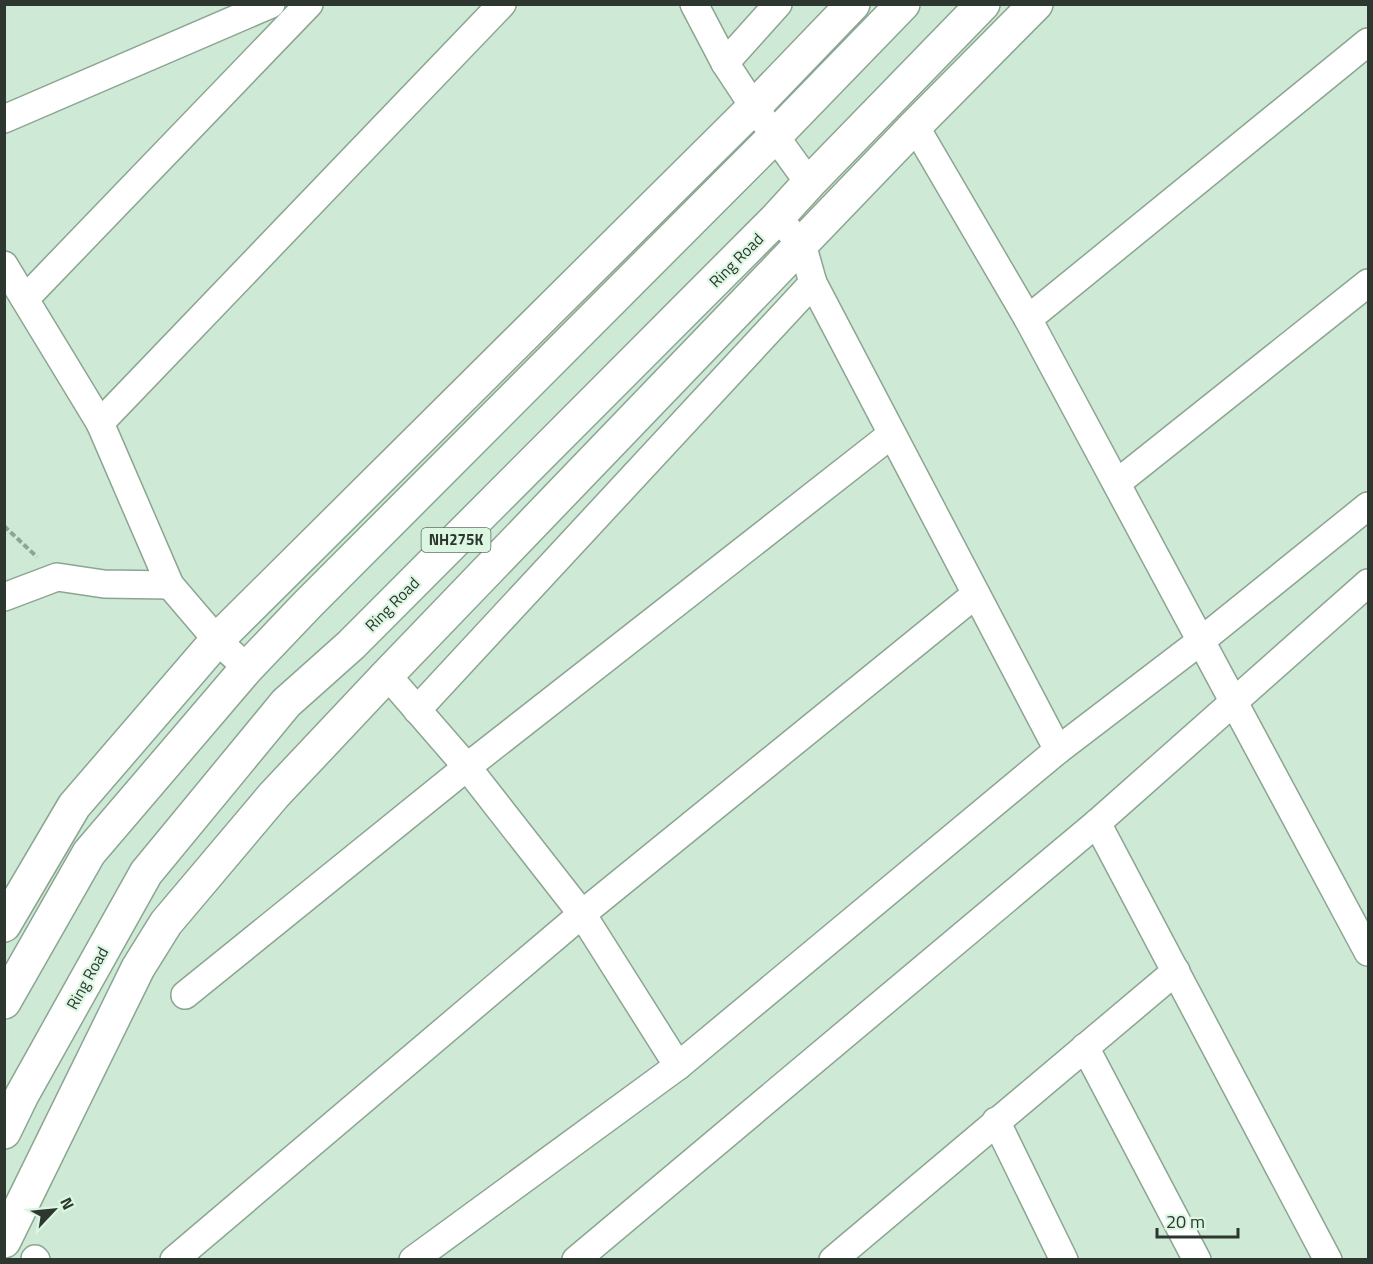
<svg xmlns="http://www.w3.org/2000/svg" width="1373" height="1264" viewBox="0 0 1373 1264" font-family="'Titillium Web',sans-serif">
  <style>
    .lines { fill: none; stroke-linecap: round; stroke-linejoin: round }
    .street-casing { stroke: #8ca592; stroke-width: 30 }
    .secondary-casing { stroke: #8ca592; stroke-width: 36 }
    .highway-casing { stroke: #8ca592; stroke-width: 36 }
    .path { stroke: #90a495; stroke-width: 4; stroke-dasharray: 6 3; stroke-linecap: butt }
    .street { stroke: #fff; stroke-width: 27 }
    .secondary { stroke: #fff; stroke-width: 33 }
    .highway { stroke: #fff; stroke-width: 33 }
    .labels { text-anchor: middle; stroke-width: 4.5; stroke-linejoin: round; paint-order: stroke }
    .shield { fill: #dbf7e2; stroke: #617165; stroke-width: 1.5 }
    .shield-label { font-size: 15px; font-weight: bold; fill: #2d372f }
    .street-label { font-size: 16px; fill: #2d372f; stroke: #dbf7e2 }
  </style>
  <rect width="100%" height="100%" fill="#cee9d5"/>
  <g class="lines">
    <g class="street-casing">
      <g id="street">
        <polyline points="694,4 725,63 754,107 809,183"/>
        <polyline points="725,63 778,4"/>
        <polyline points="4,119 271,4"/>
        <polyline points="915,126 1028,319 1368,952"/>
        <polyline points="777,218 802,244 813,283 1058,750"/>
        <polyline points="4,265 100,423 170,585 217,640 247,668"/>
        <polyline points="25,299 309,4"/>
        <polyline points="1028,319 1368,42"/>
        <polyline points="100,423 502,4"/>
        <polyline points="1117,483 1368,283"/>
        <polyline points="4,597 57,577 104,584 170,585"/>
        <polyline points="387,675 467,767 582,914 678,1066"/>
        <polyline points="417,710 813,283"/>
        <polyline points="1097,823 1328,1260"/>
        <polyline points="185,995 467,767 892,434"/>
        <polyline points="1085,1047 1197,1260"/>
        <polyline points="996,1121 1064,1260"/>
        <polyline points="35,1259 36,1260"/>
        <polyline points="174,1260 582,914 976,594"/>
        <polyline points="413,1260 678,1066 1058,750 1202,640 1368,506"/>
        <polyline points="576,1260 1097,823 1368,583"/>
        <polyline points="833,1260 1176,971"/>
      </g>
    </g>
    <g class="secondary-casing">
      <g id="secondary">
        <polyline points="4,925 74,806 217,640 754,107 853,4"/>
        <polyline points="4,1241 138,968 166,923 274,795 387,675 915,126 1036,4"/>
      </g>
    </g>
    <g class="highway-casing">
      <g id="highway">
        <polyline points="4,1002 89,853 247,668 307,605 775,136 903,4"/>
        <polyline points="4,1132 22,1095 146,873 286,703 351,645 777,218 809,183 983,4"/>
      </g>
    </g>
    <polyline class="path" points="4,526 37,557"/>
    <use href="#street" class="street"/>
    <use href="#secondary" class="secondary"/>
    <use href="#highway" class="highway"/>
  </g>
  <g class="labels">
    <rect class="shield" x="421.5" y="528" width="69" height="24" rx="4.5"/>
    <g class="shield-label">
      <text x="456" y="545">NH275K</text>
    </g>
    <g class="street-label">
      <text transform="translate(736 260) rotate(-45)" y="6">Ring Road</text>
      <text transform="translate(392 604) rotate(-45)" y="6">Ring Road</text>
      <text transform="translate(87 978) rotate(-61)" y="6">Ring Road</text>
    </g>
  </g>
  <rect width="1373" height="1264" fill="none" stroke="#2d372f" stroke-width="12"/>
  <g transform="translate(54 1210) rotate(64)" stroke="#dbf7e2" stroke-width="4.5" paint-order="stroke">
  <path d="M0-4.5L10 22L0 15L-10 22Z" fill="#2d372f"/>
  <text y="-9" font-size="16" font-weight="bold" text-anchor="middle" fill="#2d372f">N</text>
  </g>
  <path d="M1157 1228v9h81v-9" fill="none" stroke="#2d372f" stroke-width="3"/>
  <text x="1166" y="1228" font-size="18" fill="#2d372f" stroke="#dbf7e2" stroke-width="4.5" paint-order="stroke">20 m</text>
</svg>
